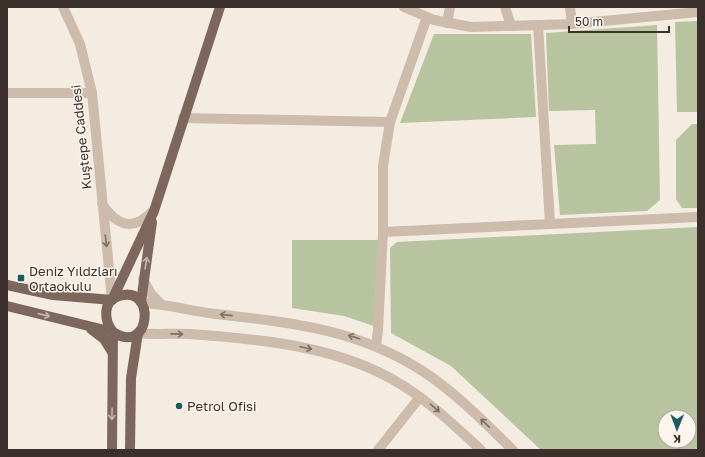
<svg xmlns="http://www.w3.org/2000/svg" width="705" height="457" viewBox="0 0 705 457" font-family="'Golos Text',sans-serif">
  <style>
    .green { fill: #b8c4a0; fill-rule: evenodd }
    .lines { fill: none; stroke-linecap: round; stroke-linejoin: round }
    .minor { stroke: #cdbbac; stroke-width: 10 }
    .tertiary { stroke: #cdbbac; stroke-width: 10 }
    .primary { stroke: #7d675c; stroke-width: 10 }
    .oneway { stroke: #7d6f65 }
    .oneway2 { stroke: #c2b5ac }
    .poi-dot { fill: #1f5a5e; stroke: #fbf5ee; stroke-width: 1.5 }
    .labels { text-anchor: middle; stroke-width: 3; stroke-linejoin: round; paint-order: stroke }
    .street-label { font-size: 13px; fill: #3b302b; stroke: #fbf5ee }
    .poi-label { font-size: 13px; fill: #3b302b; stroke: #fbf5ee; text-anchor: start }
  </style>
  <rect width="100%" height="100%" fill="#f4ebe1"/>
  <g class="green">
    <polygon points="698,21 698,112 677,112 675,22"/>
    <polygon points="657,25 660,200 647,211 560,215 554,145 596,144 595,110 549,111 546,33"/>
    <polygon points="434,34 531,34 536,117 400,123"/>
    <polygon points="692,124 698,124 698,208 682,208 676,199 676,140"/>
    <path d="M698,227v223h-157l-90,-84 -60,-33 -1,-85 7,-6zM665,417h24v24h-24z"/>
    <polygon points="292,240 378,240 374,326 344,316 292,308"/>
  </g>
  <g class="lines">
    <g class="minor">
      <polyline points="505,7 511,26"/>
      <polyline points="570,7 572,24"/>
      <polyline points="447,23 450,7"/>
      <polyline points="538,25 550,224"/>
      <polyline points="7,93 92,93"/>
      <polyline points="183,118 390,122"/>
      <polyline points="383,232 698,217"/>
      <polyline points="376,346 378,330 383,232 383,166 390,122 427,17"/>
      <polyline points="378,450 420,397"/>
    </g>
    <g class="tertiary">
      <polyline points="63,7 80,44 92,93 112,300"/>
      <polyline points="404,7 434,20 471,27 572,24 698,12"/>
      <path d="M102,204c15,22 31,28 51,7"/>
      <polyline points="143,279 151,294 162,305"/>
      <path d="M142,303c25,1 49,8 74,11 78,9 143,15 211,60 31,21 59,50 86,76"/>
      <path d="M138,333c17,2 34,0 51,1 72,5 151,12 213,51 29,18 54,42 79,65"/>
    </g>
    <g class="primary">
      <polyline points="7,285 53,295 112,300"/>
      <polyline points="112,300 154,211 220,7"/>
      <polyline points="141,302 152,222"/>
      <path d="M7,306l106,26c38,25 44,-48 6,-36 -17,5 -15,25 -6,36l-1,118"/>
      <polyline points="91,329 104,339 112,352"/>
      <polyline points="130,450 131,378 138,333"/>
    </g>
  </g>
  <defs><path id="oneway-shaft" d="M-6 0H5M1.5-3L5.5 0L1.5 3" fill="none" stroke-width="1.6" stroke-linecap="round" stroke-linejoin="round"/></defs>
  <g class="oneway">
    <use href="#oneway-shaft" transform="translate(106 241) rotate(83)"/>
    <use href="#oneway-shaft" transform="translate(226 315) rotate(-174)"/>
    <use href="#oneway-shaft" transform="translate(177 334) rotate(1)"/>
    <use href="#oneway-shaft" transform="translate(354 337) rotate(-162)"/>
    <use href="#oneway-shaft" transform="translate(306 348) rotate(12)"/>
    <use href="#oneway-shaft" transform="translate(435 408) rotate(41)"/>
    <use href="#oneway-shaft" transform="translate(485 423) rotate(-136)"/>
  </g>
  <g class="oneway2">
    <use href="#oneway-shaft" transform="translate(146 263) rotate(-81)"/>
    <use href="#oneway-shaft" transform="translate(44 315) rotate(13)"/>
    <use href="#oneway-shaft" transform="translate(112 414) rotate(91)"/>
  </g>
  <g class="poi-dot">
    <rect x="17" y="274" width="8" height="8" rx="2"/>
    <circle cx="179" cy="406" r="4"/>
  </g>
  <g class="labels">
    <g class="street-label">
      <text transform="translate(81 137) rotate(-96)" y="5">Kuştepe Caddesi</text>
    </g>
    <g class="poi-label">
      <text x="29" y="276">Deniz Yıldzları<tspan x="29" dy="15">Ortaokulu</tspan></text>
      <text x="187" y="411">Petrol Ofisi</text>
    </g>
  </g>
  <rect width="705" height="457" fill="none" stroke="#3b302b" stroke-width="16"/>
  <g transform="translate(677 429) rotate(181)"><circle r="19" fill="#fbf5ee" stroke="#aea6a0"/>
  <path d="M0-3L7 15L0 10L-7 15Z" fill="#1f5a5e"/>
  <text y="-6" font-size="11" font-weight="bold" text-anchor="middle" fill="#3b302b">K</text>
  </g>
  <path d="M569 26v6h100v-6" fill="none" stroke="#3b302b" stroke-width="2"/>
  <text x="575" y="26" font-size="12" fill="#3b302b" stroke="#fbf5ee" stroke-width="3" paint-order="stroke">50 m</text>
</svg>
